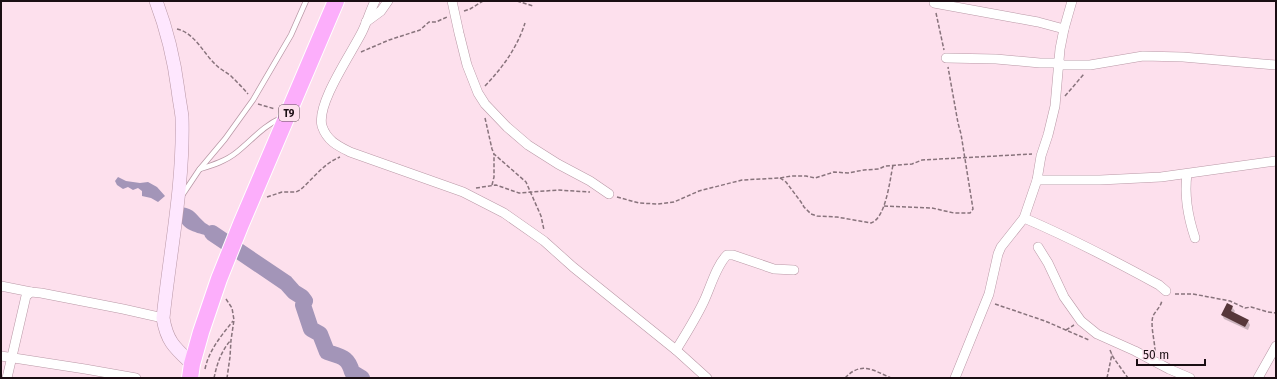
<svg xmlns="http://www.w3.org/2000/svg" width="1277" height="379" viewBox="0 0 1277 379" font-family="'Fira Sans',sans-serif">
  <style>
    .water { fill: #a395b8 }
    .shadow { fill: #0003 }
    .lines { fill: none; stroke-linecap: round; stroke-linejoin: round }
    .river { stroke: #a395b8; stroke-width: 16 }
    .building { fill: #56373a }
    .lane-casing { stroke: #b998a6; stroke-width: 6 }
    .street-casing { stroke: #b998a6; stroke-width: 10 }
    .secondary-casing { stroke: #b998a6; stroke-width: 14 }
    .highway-casing { stroke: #fff; stroke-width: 18 }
    .path { stroke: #88737c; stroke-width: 1.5; stroke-dasharray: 4 2; stroke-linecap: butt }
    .lane { stroke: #fff; stroke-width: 4.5 }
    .street { stroke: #fff; stroke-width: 9 }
    .secondary { stroke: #fee7fe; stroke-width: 13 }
    .highway { stroke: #fcaefb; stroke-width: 16 }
    .labels { text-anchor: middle; stroke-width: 4; stroke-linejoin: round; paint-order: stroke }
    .shield { fill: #fde0ed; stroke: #5e4d54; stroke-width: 1 }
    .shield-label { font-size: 10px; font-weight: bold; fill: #1a0e13 }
  </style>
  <rect width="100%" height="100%" fill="#fde0ed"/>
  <g class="water">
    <polygon points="118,177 126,181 140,183 148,182 157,187 165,196 158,202 151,198 142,196 142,191 138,188 133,190 128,187 123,189 117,185 115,181"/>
    <path d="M182,207c13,2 14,8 23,16 4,2 7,5 11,8l-8,5c-9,-3 -28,-6 -28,-19 0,-3 1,-7 2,-10z"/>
  </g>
  <polygon class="shadow" points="1232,307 1235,311 1233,314 1248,321 1250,325 1248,330 1224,319 1222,315"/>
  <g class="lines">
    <path class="river" d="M212,233l74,50 8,9 8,5 3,4 -2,4 8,24 9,5 7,18c15,5 21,5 25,20l10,6"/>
  </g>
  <polygon class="building" points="1227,303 1233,306 1231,311 1249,320 1245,327 1221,315"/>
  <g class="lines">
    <g class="lane-casing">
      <g id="lane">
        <path d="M200,169c13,-4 26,-8 37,-17 15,-12 26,-26 44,-34"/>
        <polyline points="183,194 199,170 225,139 253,100 291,35 306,1"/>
      </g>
    </g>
    <g class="street-casing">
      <g id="street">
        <path d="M375,1c-5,10 -8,21 -13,31 -11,22 -46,72 -40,94 5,15 16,20 28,26l113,40 41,21 40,28 29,26 103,83 31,28"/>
        <polyline points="452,1 459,33 467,65 478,93 485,104 507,127 528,145 558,164 590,181 609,194"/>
        <polyline points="934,3 1038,22 1064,29"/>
        <polyline points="366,22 381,11 388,1"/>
        <polyline points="946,58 996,59 1040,63 1060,63"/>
        <polyline points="1060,65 1090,65 1143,56 1183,57 1276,65"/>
        <path d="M1187,174c-3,22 1,43 8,64"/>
        <polyline points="1037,180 1100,180 1161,177 1276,161"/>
        <path d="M1024,218c47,20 91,43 135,67l7,6"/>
        <polyline points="1038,247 1048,263 1064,297 1081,321 1097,334 1135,351 1169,369 1190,378"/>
        <polyline points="1,286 31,292"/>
        <path d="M676,350c10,-16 20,-32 28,-49 7,-15 12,-35 23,-46h6l41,14 20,1"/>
        <polyline points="1,356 85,369 136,378"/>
        <polyline points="7,378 26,296 31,292 41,293 123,309 163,318"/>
        <polyline points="955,378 989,294 998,254 1001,247 1024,218 1037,180 1041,156 1048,135 1055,106 1060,49 1064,29 1072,1"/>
        <polyline points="1258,378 1276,346"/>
      </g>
    </g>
    <g class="secondary-casing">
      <path id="secondary" d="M156,1c11,29 18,58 22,89 1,9 3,18 4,27 2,67 -12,134 -19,201 4,24 12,30 29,46"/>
    </g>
    <g class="highway-casing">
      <polyline id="highway" points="190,378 192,364 201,332 219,279 241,224 336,1"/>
    </g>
    <g class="path">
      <polyline points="517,1 533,6"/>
      <polyline points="464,11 470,9 483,1"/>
      <polyline points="936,13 944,50"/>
      <path d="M177,29c18,4 26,24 39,36 4,4 10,7 15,11 6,6 12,12 17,18"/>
      <polyline points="361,52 389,40 420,30 429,22 436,22 447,17"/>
      <path d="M485,86c18,-19 32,-38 40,-63"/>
      <polyline points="1065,96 1084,74"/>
      <polyline points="258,104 275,109"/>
      <polyline points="485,118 492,149 494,154 526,182 541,216 544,230"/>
      <path d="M780,178l6,4 15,20 3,5 7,7 6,2 20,1 34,6c15,-5 19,-44 22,-58"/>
      <polyline points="492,185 494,177 494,154"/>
      <polyline points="476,188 496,185 519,193 558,190 590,192"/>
      <path d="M267,197l15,-5h14l4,-2c13,-11 24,-27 40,-33"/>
      <polyline points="617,197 639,203 658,204 674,202 699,191 742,180 780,178 791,176 806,176 815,178 834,172 848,173 864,170 879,169 885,166 912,164 922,160 1032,154"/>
      <polyline points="884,206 932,208 954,213 970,213 973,209 961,134 958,123 948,67"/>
      <polyline points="1175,294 1193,294 1230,301 1245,308 1251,307 1268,312 1276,313"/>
      <polyline points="226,299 232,308 234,320 231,340 230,357 227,378"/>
      <polyline points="995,304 1045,321 1089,340"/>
      <polyline points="1066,330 1074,325"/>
      <polyline points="1110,350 1113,357 1128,378"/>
      <path d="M1155,351c0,-9 -5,-26 -2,-35 3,-6 8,-9 9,-16"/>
      <path d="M205,369c4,-19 16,-33 28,-48"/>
      <path d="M214,378c3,-14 7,-27 17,-38"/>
      <path d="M845,378c16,-17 28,-8 46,0"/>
      <polyline points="1107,378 1112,354"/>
    </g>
    <use href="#lane" class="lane"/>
    <use href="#street" class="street"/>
    <use href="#secondary" class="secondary"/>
    <use href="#highway" class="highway"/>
  </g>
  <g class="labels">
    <rect class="shield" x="279" y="105" width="20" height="16" rx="3"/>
    <g class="shield-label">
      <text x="289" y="117">T9</text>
    </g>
  </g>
  <rect width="1277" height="379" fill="none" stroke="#1a0e13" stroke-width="4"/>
  <path d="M1137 359v6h68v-6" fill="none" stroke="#1a0e13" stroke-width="2"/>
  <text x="1143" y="359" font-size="12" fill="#1a0e13" stroke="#fde0ed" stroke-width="3" paint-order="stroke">50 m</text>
</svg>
